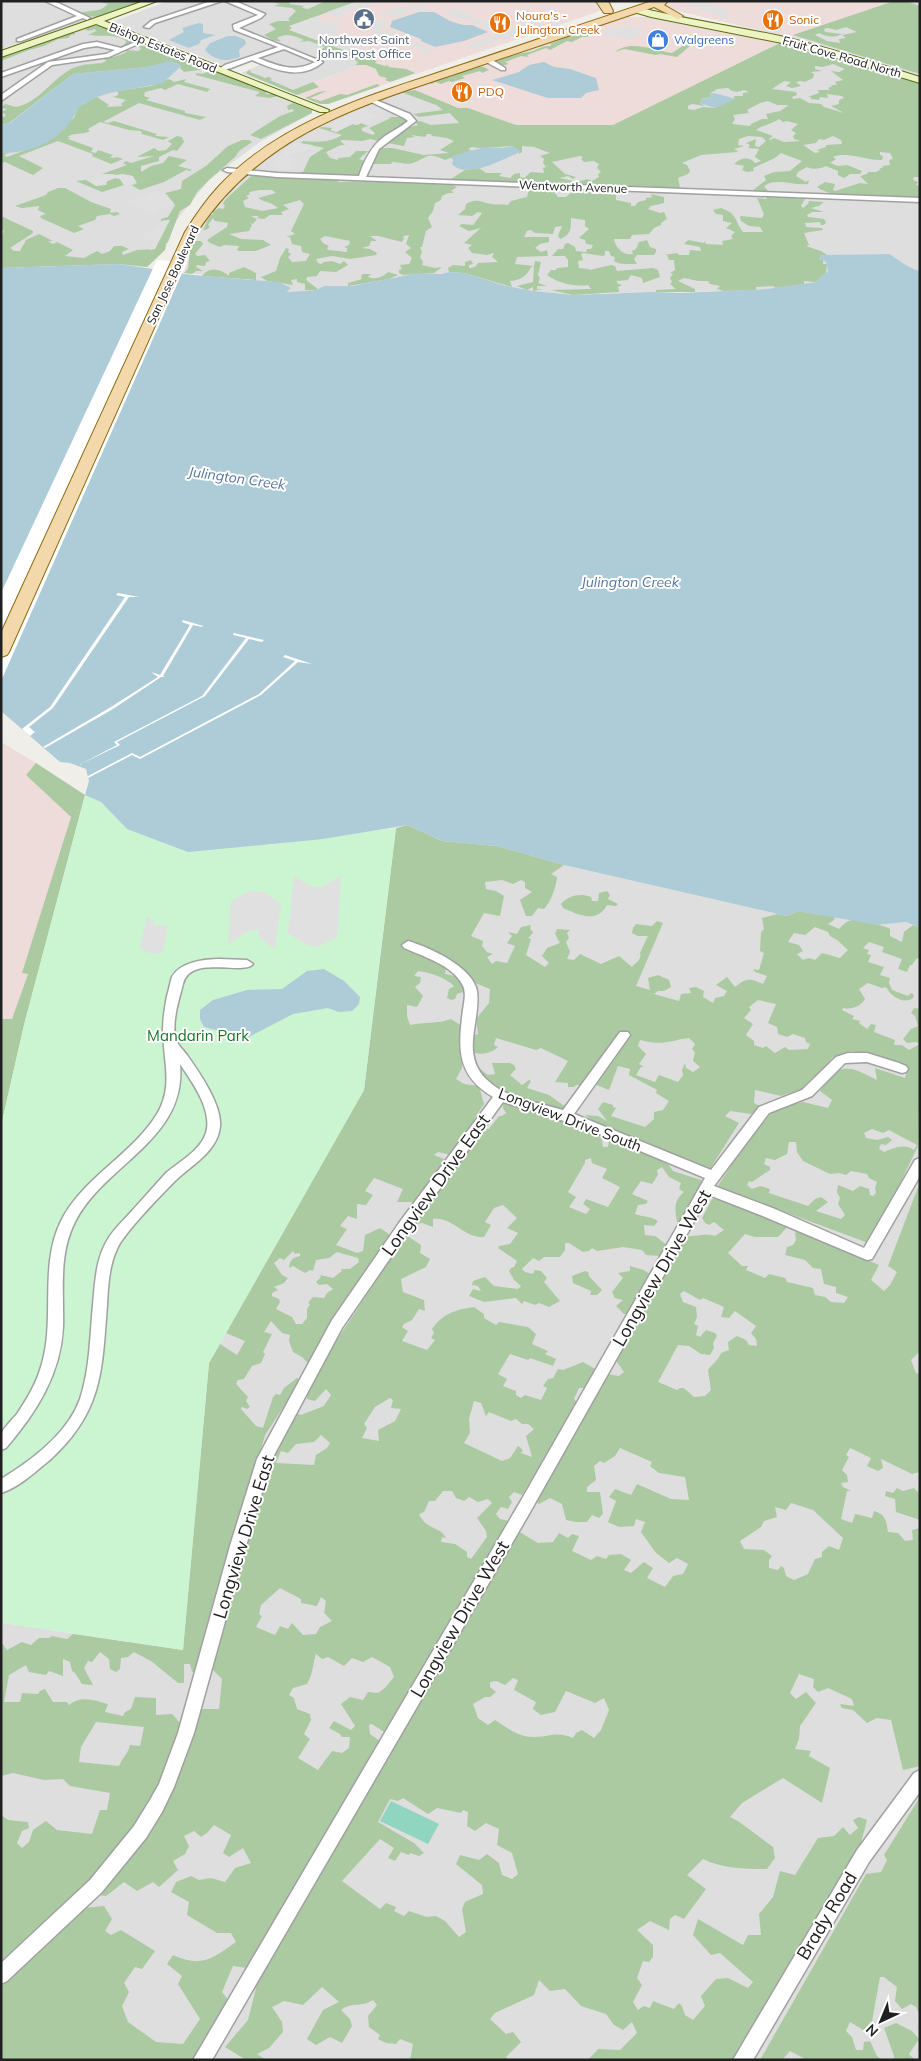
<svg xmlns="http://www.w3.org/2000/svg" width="921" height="2061" viewBox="0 0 921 2061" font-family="Mulish,sans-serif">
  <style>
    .residential { fill: #dedede }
    .commercial { fill: #eedcda }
    .forest { fill: #abcaa2; fill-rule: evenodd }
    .park { fill: #cbf4d1 }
    .pitch { fill: #90d5bf }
    .parking { fill: #e0e0e0 }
    .water { fill: #aecbd8 }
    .pier { fill: #fff }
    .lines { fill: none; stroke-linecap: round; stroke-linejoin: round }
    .street-casing { stroke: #a1a1a1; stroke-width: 3 }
    .secondary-casing { stroke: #5c6d12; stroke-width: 2 }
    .primary-casing { stroke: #8b6c12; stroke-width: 2 }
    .street { fill: #fff; fill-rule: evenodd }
    .secondary { fill: #edf3c3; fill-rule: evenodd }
    .primary { fill: #f2d8ab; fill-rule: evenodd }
    .labels { text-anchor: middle; stroke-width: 4; stroke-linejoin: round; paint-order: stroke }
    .far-food-label { font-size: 12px; fill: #c56008; stroke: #fff; text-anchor: start }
    .far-service-label { font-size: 12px; fill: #4e5e75; stroke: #fff }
    .far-shop-label { font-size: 12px; fill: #366cbe; stroke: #fff; text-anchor: start }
    .far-street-label { font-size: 12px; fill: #202020; stroke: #fff }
    .far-water-label { font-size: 14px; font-style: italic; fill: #54749f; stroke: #fff }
    .park-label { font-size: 15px; fill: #197427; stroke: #fff }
    .street-label { font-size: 15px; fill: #202020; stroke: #fff }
    .near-street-label { font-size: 18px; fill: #202020; stroke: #fff }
  </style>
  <rect width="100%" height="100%" fill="#f0eee8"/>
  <g class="residential">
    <polygon points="1,1 143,1 1,49"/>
    <polygon points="168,1 358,1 289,26 373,60 316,82 319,87 297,95 241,73 260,65 242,58 222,65 114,23 115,21"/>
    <polygon points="894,1 920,1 920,271 907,268 889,254 822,255 819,259 826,262 828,271 816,282 767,289 695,292 606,293 573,295 533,291 506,286 464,273 449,272 441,274 419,273 352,286 324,286 316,290 289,292 287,291 290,288 279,282 184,273 197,234 217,204 244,176 281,147 314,127 352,109 407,90 613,125 780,43 788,37"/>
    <polygon points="93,26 312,110 312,113 260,142 209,180 176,221 165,250 147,267 119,264 1,268 1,58"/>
    <polygon points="396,828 442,841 497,846 564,865 787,916 798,911 877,925 905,922 920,927 920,2060 1,2060 3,1623 182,1650 209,1363 364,1090"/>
  </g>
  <g class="commercial">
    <polygon points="358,1 596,1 604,8 597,12 328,104 320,104 297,95 318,87 315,83 372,60 288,29 289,26"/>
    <polygon points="670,1 894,1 788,37 665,8 661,5"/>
    <polygon points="628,17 654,17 780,43 613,125 516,125 470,109 461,110 407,90 410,87"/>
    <polygon points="1,742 36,763 26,775 71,817 23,973 28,974 12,1019 1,1019"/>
  </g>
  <g class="forest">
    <path d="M96,1h52c-20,7 -47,23 -67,12 13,-4 18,0 27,-9z"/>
    <path d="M269,1h23l-3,3 15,2 -2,2 6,1 18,-8h32l-68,25 2,2 -3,2 41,15 3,-1 -1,2 29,10 4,-1 -1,2 13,4 -2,2 10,3 4,-1 -1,2 18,2 9,4 -25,9 -5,-2 2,-2 -8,-2 -3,-7 -10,-4h-10l2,-3c-17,-13 -23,-9 -41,-9l8,-6 -16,-6 -10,1 5,-2c-10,-4 -18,-8 -27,-2l4,3c-7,1 -12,-3 -17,-6l12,-6 -7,-5 9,-3h12l-2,-2 8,-8 -4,-3 -18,-2 6,-2z"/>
    <path d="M894,1h11l15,5v68l-127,-39zM846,27l11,5 -15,3 4,3 -7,1 1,4 -13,-2 -12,-6 4,-2c8,4 15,5 23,1l-17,-2 -1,-3 4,-1 8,2z"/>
    <path d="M92,25l11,1 33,13v2l-13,7 -4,-1 6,-3 1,-3c-11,-8 -25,-4 -38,-6l8,-4 -1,-2 -7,2 -5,-4z"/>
    <polygon points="73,32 76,34 71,35 68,38 58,39 44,46 29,50 1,61 1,56"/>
    <path d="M584,34l4,1v2h-6l-10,5 -5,-1 -17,9 -4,-2 -19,7 2,2 -8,-1 -16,6 4,2 -9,2 -7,-3c11,-6 23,-9 35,-11 9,-1 12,-7 23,-6l-1,-2 17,-7z"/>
    <path d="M693,39l6,3 -8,3 -14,12 -17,-3 -4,1 -32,-6 -9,3c16,-13 40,-1 57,1z"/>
    <path d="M780,43l112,29 -2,3 30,8v94h-6l-1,3 5,2 -2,3 4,1v11l-3,1c-23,-1 -83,3 -100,-11l8,-5 10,2 -2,6 2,1 25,-8 8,1 -8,-8 7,-2 1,-2h8l5,-3 -2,-1h4l-1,-2 8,-1 -1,-5 4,-1 -3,-6 -10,-1v3l3,1 -1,4c-15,1 -34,-9 -49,-3l3,2 -6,4 8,3 9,-1 15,6 -2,3h-10l-6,4 -6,-3v-4l-12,-5c-6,3 -13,4 -19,1l-9,5 -2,4 10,6 3,-2 -1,4c-14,2 -32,-7 -44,2l4,5 -4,2 -12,-2 14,-11 -2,-4 10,-4 16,-1 12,-10 -21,-8 -6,5 -22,10 1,3 -7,1 -5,-2 2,-4 -10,-2c8,-7 16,-7 21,-1l6,-2 -6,-4 4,-8 -11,-1 2,-3 -4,-2 10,-4 -1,7 4,1 7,-6 -4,-4 -14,-1 -9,3 -1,6 6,1 -10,3 4,2 -1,1 -36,3 -19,8 5,2 3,6 -2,3 -10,4 2,10 -26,1 -201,-8 -2,-2 14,-9 14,-2 7,5h16l-3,3 11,2 4,-4 6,-1v4l4,1 7,-6 13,1 -1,-5 3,-1 -3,-4 1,-4 -4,-3 10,-3 -16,-6 -12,-1v6l-3,2v-2l-7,-6 -32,2 -9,-1 -3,3h5l-28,10c-19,-8 -16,-3 -32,3 -6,2 -15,-1 -21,-1l-1,2h-19l7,-16h13l32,7 25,-2 -9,-3 14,-9 -7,-3 -15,-2 -1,-2h-4l-2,3 -14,-2 4,2 -8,1 -3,8 -17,-3 23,-16 8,-2 -3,-3 5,-1 11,4 28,-2 -9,-10 -31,4 -6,-3 30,-4 -7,-5 -35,-13 14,-2 43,18h10l48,17h97zM833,64l12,5 -6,3 -8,-1 12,9 -8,2 2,3h-7l3,1 -5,2 2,2h-12l1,3 -11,4h3v2l8,1 1,-3 8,1 -1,-4 15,2 2,2 -5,2v4l-8,2 13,7 -20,-6 -3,-3 -12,-1 -9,-5 -7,1 -1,-2 5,-2 -1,-3 -24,-3 12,-8 7,1 -5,4 6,2 9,-2 -5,-4 5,-1 4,1 8,-4 1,-4 -3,-2 11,-1 -7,-2v-3l8,1zM728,88c5,5 10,4 16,2l5,2 -6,1v3h-10l2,1 -20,11 -12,-1 -9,3 -6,-1v-3l4,-2 13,2 -5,-3 2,-4 9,-2 -1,-3 7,-5zM768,101l9,4h12l-9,6 -14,3 2,5h-6l-11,5 -1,2 -18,-2 3,-5 -2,-4 16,-2 -2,-3 13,-7zM779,119l4,3 4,-1 11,3 -7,6 5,3 -3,3 1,3 7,2 -17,1 -10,-4 -4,2 -1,-1 4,-3 -17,-6c7,-5 16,-6 23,-11zM833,136l8,4 1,4 -16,1v2l-9,3 3,2 -5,1 -12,-8 13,-2 3,-4 5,1zM580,156l3,1 -2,2 3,3 10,-1 5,3 -2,4 4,4 -3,2 1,3 -7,4 -5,-2 -9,3 -19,-4 9,-2 5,3 3,-2 -11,-3 -13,-12z"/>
    <path d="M151,44l18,9 38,13 -8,4 -15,2 -4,-4 1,-2 -11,-4 -23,5 -74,7 -64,49 -8,2v-6l5,-4 -4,-3 5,-3 -6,-1 4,-4c5,1 9,4 15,2 23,-7 38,-35 59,-40 7,-2 15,-2 23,-3l4,-2 -2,-2c10,-3 13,-2 23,-7l-2,-2 14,1 2,-3 -5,-3 8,1z"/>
    <polygon points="475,66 484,67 489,70 482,73 480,71 462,76 465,78 452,82 449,81 441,84 435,82 432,84 428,82 449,77 454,74"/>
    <polygon points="210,70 216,70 251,84 249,86 255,85 268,91 265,94 273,94 278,96 270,98 255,96 260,92 196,75 196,73 203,74"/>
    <polygon points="249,70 251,71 250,72 265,78 269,77 272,79 270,80 293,90 313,82 319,87 297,95 249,75 246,73"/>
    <path d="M169,79l5,3 12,-3 -2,3 26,7 -3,3 -29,-8 -13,6 -4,-2 -16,4 -1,4 6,2 -4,2 39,11v2l21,4 -6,3 -61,-17 -36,19 5,1 6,-2 43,13 -2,2 14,1 -6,3 -21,-6 -1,-3 -12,-1 -29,-8 -12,7 2,2c-7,4 -15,1 -23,6h4l-3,2 25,9 -2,4 5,1 2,-3 15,5 -3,2 3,1 4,-1 6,2 -12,5 -19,-8 1,-2 -35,-13 -39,15 24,12 -10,7 -28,-13 -4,1v-10h7l-4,2 3,2 29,-11 38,-28 4,-11 19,-10 12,8 -2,2 16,-1 -2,-2 5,-4 -13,-3 5,-2v-4l33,-5z"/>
    <polygon points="377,84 380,86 328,104 320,104 305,98 319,92 327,91 310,98 321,101 340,94 347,95"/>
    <polygon points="293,103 312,110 312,113 261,139 250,135 280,116 294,111 293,109 288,110 287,106"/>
    <path d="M388,117h16l4,6 -29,18 -9,-2 -8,2 -20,-1 -2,1 5,4h-4l-15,7 4,6 8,2v-2l12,-1 6,-6h12l-9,8 6,2 -5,15 -64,-3 7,-1 7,-15 14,-9 -23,-5 2,-2c13,1 27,2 39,-6l-23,-7 3,-1 10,1 -1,2 5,2 17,-8 4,1 4,-2 7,3 -6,2v3l11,4 2,-2 -6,-5 22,-10z"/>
    <polygon points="177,136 182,137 184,142 177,151 173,150 159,157 159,161 141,166 141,172 151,166 163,163 169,156 187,160 178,166 192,170 190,171 186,170 164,182 140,190 131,185 136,184 113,174 102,174 127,165 123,163 126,161 131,163 154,156 137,157 154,148 159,151 166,150 172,144 168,141"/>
    <polygon points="242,140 249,140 252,142 239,151 235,157 209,180 197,192 190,205 180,211 168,242 166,243 165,250 147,267 119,264 1,268 1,237 4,231 1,229 1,216 33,231 33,233 10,248 14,251 20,251 26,240 39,234 53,241 48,241 53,244 57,242 73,250 65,256 84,258 97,251 102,254 110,251 114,246 122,246 129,249 122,252 123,255 137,250 155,249 169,220 161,221 161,219 168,217 175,205 165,193 181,189 182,181 206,166 228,146"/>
    <path d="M251,176l46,1 8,3 2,-2 27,1 5,3 34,-1 80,4 4,2 -6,4 3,2h-6l-6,3 -1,4 -6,3 -2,8 -5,7 4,9 -6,4 -4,16h-2l2,5 -2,5 3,5 -1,3 13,3 7,-1 -8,6 -31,2 -4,-2v-3l3,-1 -2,-4 9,-1 3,-6 -7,-6 6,-4 -5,-4 3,-9 -6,1 1,2 -2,4 -24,-6h-8l7,5h-6l-2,5 -7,2 8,1 7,4 -1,2 -26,4 -18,-3 -16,3 2,4 3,1 3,-2 8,-1 8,3 4,-3 4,4 -12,7 -16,-1 -3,5 -10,1 -1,3 12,9 -2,1h-11v-6l-8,-2v-3l-6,1 2,5 -26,-4 -6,-4 15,-6 4,-13 6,-10 3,1 -1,3 3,2 -3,3 4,5 14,-1 4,-7 -8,-2 -1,-6 -9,-2 -2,-7h-4l9,-3 -4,-3 13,-27 -4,-4 -17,5 6,4 -8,3 2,3h-13l-6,4 -7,-1 2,-2h-8l6,3 -4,5 -3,-1 2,2 -3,6 -20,3 12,5 22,1 8,5 -15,6h-17l-2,-1 2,-4 -15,-1 -4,2 -10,-4 -3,-3 20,-13 1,-4 -13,-2 -2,-3 -5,7 2,1 -2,3 -5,1 7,-15 4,-1 -2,-2 7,-4 4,1 2,-3 -2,-2 2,-4zM260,190h12l4,3 -18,5c7,5 12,3 20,10l-16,3 -17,-4 -2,-6 6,-3 -3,-2 4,-2 -1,-2zM325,236l25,5 -1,4 -5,2 3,1v4l-19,-2 -1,-2 2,-2 -6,-3 -3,-4z"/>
    <polygon points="115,178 120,179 124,185 102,192 76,181 86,180 96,186"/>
    <path d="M536,187l15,1 7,9h8l6,-5 13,-2 9,4h22v6l15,3v3h4l3,-4 8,-2v-2l6,-1 -1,-3 13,3v6l-13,3 -3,3 12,4 4,-1 3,7 -6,4v2l-7,3 -5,6 -17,1 -2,4h-16c1,8 9,17 19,15l-1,-3 4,-2 3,-7 8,-2 3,7 6,2v3l-2,3h-17l-3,4 3,5c-7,0 -18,1 -23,-3l1,-4 -4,-1 -2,-5h-4v4l-2,1 -20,-3 -2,1 2,6 -5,1 1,7 10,1 1,1 21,-5 4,1 2,5 36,-3 5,2 2,7 -17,6 -1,-5 -11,-3 -3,5 -11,1v2l5,2 -4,2 1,5 -46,3 -22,-5 40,-1 -3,-4c-14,2 -30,-2 -41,-10l4,-5h5l1,-2 11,-1v-7l-3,-4h-13l6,-7h5l2,-5 3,-1 7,4 1,4 10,1 1,-3h4l2,-4 -7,-1 -1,-4 -6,-2 10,-9 -4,-3v-6l-14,-2c0,11 0,17 -11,21l-2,-3 4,-10 -7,1 -2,7 -18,-1 -4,-3 -4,1 -3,6h25v5l-9,2 -5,4 6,4 6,-2 1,6 -31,1 -2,7 19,2 1,-5 6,1 -3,13 2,3 -2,5 9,3h-10v3h6l-10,2v-4l-6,3 -10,-4 16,-4 1,-16 -3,1c-4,9 -10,13 -21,14l2,6 -48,-14 -15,-1 -1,-4 5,-3 12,1v-4l6,-2 2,4 -4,1v3l6,-1 3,-4 20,-1 -6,-5 2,-4 -7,2 -15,-2 -4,-5 4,-3 -8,-2 17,-15 -12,3 -10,-5 3,-2 11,1 9,-12 -4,-1 -6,4 -14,-1 7,-6 1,-5c10,-6 15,-2 25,0 4,1 12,0 17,1l3,-4 16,-4 2,-8z"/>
    <polygon points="58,188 65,188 91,202 111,209 110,213 117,212 120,214 114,216 110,214 97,216 95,220 78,226 84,229 74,233 41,218 40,216 46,214 38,210 39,206 22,208 15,206 46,195 48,192"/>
    <path d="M769,196l36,3 -4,7 2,2 5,-4 1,-3 15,1 -5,4 -8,2 13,4h-12l-5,3 1,2 16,2 2,3 -2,3h-3l-1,-3 -15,1 1,4 16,1 1,2 -19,3 5,12 -3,1 15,5 6,4h-6l-2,4 4,1v4h4l-1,9 -10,9 -12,-1v3l-28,4 -3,-2 -17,1v3l-32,1 -7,-2 3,-3 -10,-2 -2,-3h-10l-14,-3 -6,3 17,8v3h-39v-2l20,-1 -6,-5 2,-2 -2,-4 3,-4 -3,-1 5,-3 -1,-10h-5l-2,-5h-3l13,-2 2,2h10l1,-5 11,1 -1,-4 -16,-3 4,-4 16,3 1,-2 1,3 17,1 -1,-4 11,-2 -2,-3 4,-4 -9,-4 6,-5 -9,-2v-6l-7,-1 -3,-4 8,-2c17,6 13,12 22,24h20l-3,-5 -11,-1 -8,-5 -1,-5 22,2 2,-4 -7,-16 10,1 -1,-2z"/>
    <polygon points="196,241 201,241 203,244 195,254 197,256 205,255 210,261 206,262 205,266 197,265 196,267 203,271 196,271 192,274 184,273 188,269 190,249 193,247 192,243"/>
    <path d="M244,267l12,6v7l-54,-4c8,-10 18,-7 27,0v-3z"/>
    <path d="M388,272l10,3 -9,4 -41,7v-3l14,-4 -1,-3 2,-2h8l-3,3c7,3 15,0 20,-5z"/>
    <polygon points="36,763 85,795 24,1025 1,1126 1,1019 12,1019 28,974 22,973 71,817 26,775"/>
    <path d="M408,825l34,16 55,5 67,19 -13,9 6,3c-1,10 -6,25 -13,32l-6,-1 -6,8h-6l-6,-16 12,-8 -7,-4v-6l-4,-2 -8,4 -11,-4 -17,2 1,7 10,2 8,5 -4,20 -16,-3 -13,23 12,5 -1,5 5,6 6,2 -6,3 5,7 4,-3 11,2 8,-17 -8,-3 5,-7 -4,-4 9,2 4,-7 10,-2 -1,3 3,5 -5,5 3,1 -5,16 19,12 4,-4 -7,-7 5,-8 13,-5 -5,-9 2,-5 13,1 -3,3 2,5 -3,4 4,10 -3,7 7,1 6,-6 21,10 18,-8 13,11c4,-5 10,-7 8,-14l8,-17h-10l-6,-3 1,-5 3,-4 16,2 5,-5 6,2 -27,63 14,4 -2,-12 10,-3 11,5 2,7 -7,4h-6l-4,3 25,7 2,-7 10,-1 -2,-5 7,-1 8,4 -1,6 10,6 2,-5 9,-2 3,-5 -11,-6 11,-8 8,10c11,-9 15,-9 28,-3l4,-8 -12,-4 -2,-3 6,1 5,-17 -4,-2 1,-19 3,-3 -2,-11 15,-4 10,2 11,-5 37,6 -1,3 -6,4 11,5c3,-3 7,-8 13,-9 7,0 32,5 38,9v7l12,6 2,-10 9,-7 7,2v32l-3,-1 -5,7h-2l-3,7 -9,-3 4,-10 -20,-7 2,-5 -15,-5 -6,6 6,2 -2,4 4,1 -3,7 16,5 -4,8 10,3 -1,5 3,7 16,6 3,-3 3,2 -1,3c-10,7 -22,-2 -27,-11l-4,1 -14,-5 -9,6 6,10c-4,7 -13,11 -22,9l-1,2 12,6 -2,3 8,2 -1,2 8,6 4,-5 5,1 -2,7 21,8 -1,5h8l7,5 11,-6 -2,102 -47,98 -154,-57 40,-60 20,-19 26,-6 25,6 4,-8 -12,-9c21,-29 26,-27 57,-11l-2,-12 30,10 3,-10 -30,-13 -27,-4 -19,7 -22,28 -29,10 -26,-6 -1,13 8,4 -11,7 -21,-3 -5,5 14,7 -29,46 -114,-46 -11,-8 13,1 9,5 -9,-12 5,-7 10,3v2l3,1 -5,8 34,11 9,-8v-7l9,-2 6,-9 -13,-8 1,-3 -28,-15 1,-6 -12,-3 -9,24 -15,-6 36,-50 -8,-3 -42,54h-4l-2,2h-6v-4l-13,-1 13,-21 -27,-13 -5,2 -40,-12 -2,7 4,2c-7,7 -20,9 -29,4l2,-15 7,-2 -2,-15 13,-16 1,-14 -15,-6 -15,-17 -33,-18 -19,-6 -5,5 19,7 24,14 -1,6 14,3 7,14 -9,3 -2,5 -4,1 -4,-2 2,-9 5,-3c-10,-9 -22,-13 -36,-15l-4,5 7,1 -1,6 -5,4 8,9 -6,11 -10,-2v11l3,9c15,-3 27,-1 41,-6l11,7v42l-6,11 8,5 15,2 5,18 -10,15v7l-23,29 -13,-3 -4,3 10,4 2,7 -30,36h-19l6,-13 -29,-11 -9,13 8,4 -7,10 -9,-1v15l-9,-3 -8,10 7,3 -11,16 21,8 6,-2 2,-16 15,-7 9,6 -1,8 -57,80 -23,41 -6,-6 -9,-5 -4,-11 1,-6 -8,-2 -11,-12 -7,11 8,2 -9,18 2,2 -4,9 -9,3 -8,13 -6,1 -2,4 12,13 -2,4 4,6 -3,2 -5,-2 -1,2 15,17 7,2 10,-31 3,-3 4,1 4,-7 13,-10 4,2 -36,55 -61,221 -8,15 -4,1 -2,-8h-6v19h-6l-27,-22 -17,-9 -6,5 -7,1 -1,11 -4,3 -6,-3 -1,-10 -9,-7 -8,10 -4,-1 -4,7 9,17 -11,-1 -7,-11 -3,-2 -2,-9 -7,-3v17l-14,-5 -3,4 -17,-3 -3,-7 -17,10 -5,27h16l2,-9 16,1 2,-3 5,-2 8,13h14l2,3c12,-10 25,-5 39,-1l-3,8 18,4 2,-4 6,-3 4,-12 21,1v17l16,-1 10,11 -17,47 -28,58 -47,53 -89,82v-150l7,5 20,2 1,6 -7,3 -5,12 5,5 7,-6 4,-12 13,-9 11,9 35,4 8,-24h7l3,-17 -40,-7 -7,-7 -19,1 -31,-7 -12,3v-134l6,8 15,-8 9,3 8,-7h10l3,-2 15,3 6,-5 110,16 26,-287 11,-19 17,11 8,-14 -19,-8 138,-243 32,-262zM815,927l13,5 2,4 7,4 11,10 -8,8 -18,-5 -7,7 -6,-2 -6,2 -6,-6 6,-3 -4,-6 -11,-3 6,-9 11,2zM758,1000l18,4 -8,19 9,4 1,7 9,3 6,-3 12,4 1,4 4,2 -2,5 -19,1 -4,-3 -10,6 -9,-7 -3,2 -9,-3v-4l-8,-6 7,-11 -9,-6 7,-8 -2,-3zM689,1038l6,6 -3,5 3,3 -2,9 7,6 -7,5 -7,-4 -1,-5 -3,7 1,5 -5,7 -19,-7 -4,7 -19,-7 5,-8h3l-5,-3 7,-10 -8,-8 2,-6c24,6 27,1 49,-2zM872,1129l11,4 6,-3 28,15 -3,5c-10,-7 -20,-2 -30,2l-5,-3 2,-5 5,1 6,-5 -4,-3 -11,3 -11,-2 -2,-5zM789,1142h7l1,10 6,9 27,13 9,-1 7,2 5,-4 16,3 2,4 8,4 -2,6 1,5 -3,3 -3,-1 -1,-6 -9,-3 -7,5 -15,-6 -1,7 3,6 -2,6 7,11 -4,4 -25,-8 12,-9 -7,-5 -6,2 -7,7 -39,-13 1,-4 -10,-3 -8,3 -5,-4 2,-4 3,1 18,-12v-3l-6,-3 2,-6 9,2 12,-6zM293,1251l2,3 5,-1v3c-8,2 -10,4 -11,12l4,-2 12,7 5,-3 3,1 3,-11 13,-2 8,-6 21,6 1,4 -9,7h-9l1,2 -9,7 -13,-3 1,2 -5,5 3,3 8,-1 6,5 -6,4 -3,5 -11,-1 -5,6 2,1 -3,5v9l-5,6h-6l-4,-7 -16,-8 4,-7 -1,-3 -7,-3v-3l6,-3 -4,-3 10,-4 4,-5 -6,-3 -8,-12 6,-5 4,2zM96,1722l48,5 -4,19 -10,-1c-2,9 -8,13 -11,21l-40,-4 2,-15z"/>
    <path d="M607,891l3,4 -2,4 10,5 -2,2 -9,-1c-10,19 -28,10 -44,3l-2,-4c8,-9 19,-11 30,-7l1,4h6l1,-8z"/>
    <polygon points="914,1008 920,1009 920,1044 916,1042 907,1043 903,1039 911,1029 918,1026 915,1016 911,1013"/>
    <polygon points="492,1063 510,1063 514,1065 516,1069 510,1075 522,1085 529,1080 531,1081 527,1088 549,1095 566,1107 562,1113 503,1095 495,1089 497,1086 485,1081 476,1066 488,1075 495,1074"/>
    <path d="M503,1102l58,16 40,17 2,12h5l1,-8 56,21 8,11 28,9 3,4 -21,40 -6,-2c-2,-12 -4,-21 7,-30l-5,-3 2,-6 -12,-6 -7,-10 -5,3 1,5 -6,9 -11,-3 -9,13 16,7 -2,3 -8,1 -3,9c8,3 16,2 23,7l-4,5 -10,-1 1,10 10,1 12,9 -7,11 -14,-1 -4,-5 -19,-3 -26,4 -5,-3 -3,3 -6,1 -14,-9h-4v7l-5,7h-16l-5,4 -6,-3 -11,11 3,3 8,2 2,-4 6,1 6,7 -3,4 16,19 -11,6 -10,-4 -4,2 -11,-4 -2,3 -6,-6 -32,4 -15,-6 4,-7 8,2 -3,-5 -6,-1 1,-4 12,-4 9,9 24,3 3,-3 -7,-6 -5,-9 2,-3 3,-1 3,-6 -19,-13 1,-2 11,-2 8,-11 -11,-5 10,-10 -14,-13 -9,3 -9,14 6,3 -7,12c-19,2 -32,-21 -51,-18v8l-11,-4 -12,2 60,-81 15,-16 4,1 10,-13h3l4,-3 -3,-5zM591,1158l1,5 15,6 -5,9 18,9 -12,20 -22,-8 -3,5 7,5 -4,5 -17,-7 7,-10 -8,-5 17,-29v-3z"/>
    <path d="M920,1182v169l-9,9 5,13 4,1v98l-8,2 -31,-15 2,9 -5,3 -11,-5 4,-8 -21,-10 -4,7 3,2 -7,13 5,5 1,7 -7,1 2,4 8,4h-4l-6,28 11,4 3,-9 17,4 2,-7c12,4 12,9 14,21l10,1 7,8 8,-1 -1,-10 8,-2v238l-17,4 -12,-50 -14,-2 -10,5 -14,-13 -11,-2 -2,-4 14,2 -2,-7 -24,-11 -10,4 -5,-5 1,-8 -15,-5 -9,19 6,6 10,-7 10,11 -16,23 -1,13 -4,10 16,2 -2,5 21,12 -8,35 -39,-25 -41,25 -12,14 8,4 35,26 2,11 -8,11c-21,0 -44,0 -64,-10l-16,16 19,14 -22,30 -9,-4 -5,4 -1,11 -19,-9 -13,9 16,15v12l-4,5 -6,-1 -6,17 5,7 -9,17 5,8 6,-4 6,2 3,-7 21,8 5,-6 3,3 3,9 8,5 12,-14 -4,-10 15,-17 12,-1 20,10 5,-6 -33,-29 -9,2 -18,-20 5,-16 45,26 5,-10h13l-2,-21 14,-17 7,-26 15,4 23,-37 16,-2 9,-9 7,8 8,-7 -5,-8 6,-3 8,3 -10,38 -125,202h-144l10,-11 22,1 17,-17 -5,-11 -9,8 -9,-5 -8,-11 -25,-8 -16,-17 -15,2 -11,-11 -5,15 -39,18 -5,6 16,15 7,-2 8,10 -15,15 3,3h-99l3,-16 -13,-5 -4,5 -10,-1 -8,-4 2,-4 -11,-8 -1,-11 9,-11 -4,-5c-12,8 -20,1 -32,10l9,9 2,7 -10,17 -12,-6 -14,8 -9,-6 16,-29 16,-8 -17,-15 -19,18 -19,-4 -12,6 10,15 1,10 -14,16 -12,6 9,6h-20l-21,-13 23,-27 11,-44 259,-445 20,12 15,-1 6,-9 9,5 4,-4 7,2 -7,15 19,9 6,-4 9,3 3,-4 12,-1 10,6 -7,10 7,3 13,-11 9,6 -6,10 18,9 8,-11 10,-2 5,-10 -11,-6 -8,5 -13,-10 -15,-21 4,-10 -9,-3 -2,7 -15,1 -11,-5 8,-21 -7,-4 6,-8 16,6 6,-11 34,15 18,1 -4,-23 -26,-4 -9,-7 2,-4 -32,-14 -5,8 -11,7 -4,-2 -6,5 2,14 -9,7v5h13l3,22 -4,4 -7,-3 -5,7h-11l-10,-2 -4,-16 -12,-6 -11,6 -3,-3 70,-127 13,2 5,-4 -9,-13 70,-123c13,1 17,-3 30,0l9,-6 -10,-8 -5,3 -4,-2 -3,-5 10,-19 5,-1 51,18 20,10 -10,11h-23l-10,-3 -17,19 14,13h6l-2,4 19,8 4,-4 16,4 2,4 26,6 2,7 10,2 6,5 13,1 4,-6 -12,-4v-6l-12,-3 -3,-15 -8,-1 -8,-8 -20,-5 2,-8 6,-2 3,-5 -1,-6 2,-4 82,35 -8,15 13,11 6,-6 7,-13 -9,-6zM684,1291l16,9 3,-2 21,9 -3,10 8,1 6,-7 21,15 -5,7 5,6 1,7 -8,-1 -3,-5 -9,-4 -9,6 1,8 -8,3c-3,8 -9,11 -13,17l3,20 -6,6 -11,1 -10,-9h-4l-3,2 -19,-8 20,-37 11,1 12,8 9,1 4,-7 -1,-5 4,-7 -2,-3 -9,-3 -6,7 -4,-2 2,-9 -4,-2 3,-7 -1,-10 -13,-5 -3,-8zM791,1503l22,7 30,28 -4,12 -10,-4 -7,6v5l-7,2 -7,15 -14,6 -8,-4 -2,-8 -3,-2 -3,4 -9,-2v-8l3,-4 -8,-6 -20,-1 -4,-8 21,-14 3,-6 13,-4 -2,-10 11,3zM513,1678l5,2 -4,10 22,12 -3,7 8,6 14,-3 11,-21 29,12 9,-5 5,12 -8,20 -7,8 -12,-8 -6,3 -3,5c-18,-7 -21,-1 -39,-1 -14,1 -27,-9 -39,-17l-7,5 -10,-7 -5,-14 12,-7h5l6,-5 -6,-5v-5l6,-1 9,4zM403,1798l25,16 9,-6 24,5 2,-3 5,2 -1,14 8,5 11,-8 13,6 -2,16 15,8 6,21 -6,5 -10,-4 -3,-12 -12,-9 -8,6 -19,-5 -4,9 26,21 1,9 -18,8 -3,7 4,23 -7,5 -14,-16 -9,-5 -9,1 -18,-6 -5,5 -10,-5 2,-4 -10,-4 -6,6 -38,-28 38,-42 14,9 -6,10 7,3 6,-9 8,3 1,-2 9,3 5,-3 -10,-10 -36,-21 12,-23 8,2z"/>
    <path d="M406,1235l15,10 -1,8 10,6 -4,8 -25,12 2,13 21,8 1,11 -6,-2 -7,11 -8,4 -2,3 6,4 -6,10 25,9 8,-10 -4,-2 3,-5 -2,-4c10,-15 24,-20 42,-22l10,7v4l12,7 3,-3 29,5 8,7 -4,10 16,7 -3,3 11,5 -3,7 -23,-8 -2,2 -18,-6 -12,20 9,5 -4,7 13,5v4l5,3 4,-3 16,5 6,-12 -4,-2 5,-7 5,-1 5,-9 5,1 20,-8 14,8 -10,18h-8l-5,11 4,4 -56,92 -8,-3 -5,5 3,5 -4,7 -7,-2 -5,7 4,5 9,2 -125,211 -12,-8 -3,1 1,9 10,7 -133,227 -14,-2 -11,26 6,8 -33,60h-194v-78l82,-74 21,-2 8,13 -7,12 6,4 10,-5 34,21 -13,18 -7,-2 -11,16 5,9 -7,14 6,16 28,20 27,2 17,-25 -22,-35 4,-8 -15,-12 6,-9c29,13 39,4 63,-13l-5,-9h-14l-30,-18 2,-13 -18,-10 5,-10 15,-6 8,4 12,-2 14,4 10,-14 16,-5 -8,-15 -14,9 -6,-4 8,-18 -17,-10 -7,8 -6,4 -7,-6 -10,5 5,10 -4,8 -12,7 5,9 -19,17 -6,-5 -16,9 -13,-9 -18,14 -9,-1 43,-52 59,-134h20l3,-30 -13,-13 70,-229 13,-25 9,3 23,-9 7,-11 -5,-6 -11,12 -8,-2 -1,-12zM390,1398l3,2 -2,8 10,1 -6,12 -17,9 1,11 -17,-3 5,-10 -3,-4 11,-17zM474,1401l7,2 5,13 3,-4 22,9 5,-2 6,5h6l6,5 -8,7 6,21 -11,-4 2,-3 -5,-4 -8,12 -8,3 -38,-18 6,-10 -1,-14zM321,1435l9,8 -3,5 -11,7 -2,10 -38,-2 5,-12 7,2 8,-9 18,-2zM443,1491h9l4,7 8,3 5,-4 9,5 10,-3 4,4 -15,15 9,13 1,6 -16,22 -4,-2v-5l-12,-8 -14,-2 1,-5 4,1c-6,-12 -20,-8 -27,-24l5,-2 5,-11h6zM280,1588l21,11v4l16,3 4,-9 5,4 -2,12 8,8 -12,6 -4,7 -13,1 -11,-12 -4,6 -8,-3 -5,9 -19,-8 6,-11 -3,-2 2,-9zM316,1654l6,5 6,-2 16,9 8,-8 11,4 9,-5 18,10 4,10 -9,11 -7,5 -10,-1 -5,8 -13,-3 -9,7 14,22 -4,4 -17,-9 -5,7 11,6 2,3h8l-1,11 -7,5 -10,-2 -14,19 -20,-12 12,-19 -6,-5 7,-14 -1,-6 -13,-5 -3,-11 -5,-3 4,-7 14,-4c7,-13 5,-17 9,-30z"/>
    <polygon points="630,1266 644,1270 651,1275 631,1313 624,1314 616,1306 623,1300 615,1298 612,1292 623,1278 618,1273 630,1271"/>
    <polygon points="585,1271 588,1272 589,1276 602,1290 597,1295 590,1295 591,1291 573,1283 572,1276"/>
    <polygon points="897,1488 903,1491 914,1488 920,1494 920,1520 896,1512 895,1499 885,1496 886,1491 893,1493"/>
    <polygon points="920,1797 920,2015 916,2007 911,2004 902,2009 895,2001 897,1987 884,1977 880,1977 871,2027 863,2030 850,2022 846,2031 852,2037 856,2050 863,2050 864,2042 870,2041 877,2056 882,2060 807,2060 790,2051 782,2060 760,2060 866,1874 881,1872 887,1860 884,1855"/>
    <polygon points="896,2023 912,2031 919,2039 909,2054 915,2060 894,2060 894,2056 884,2028"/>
  </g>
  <polygon class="park" points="85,795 101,802 127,829 267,845 396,828 364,1090 209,1363 183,1650 3,1623 1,1632 1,1126 24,1025"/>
  <polygon class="pitch" points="391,1801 439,1824 428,1844 380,1821"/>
  <g class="parking">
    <polygon points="358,1 381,1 343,13 345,15 337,18 327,12"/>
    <polygon points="685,1 704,2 730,12 727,13 730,18 727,19 683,2"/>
    <polygon points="411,5 424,5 431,11 408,10 407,11 410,11 392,17 379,14 399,7 410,7"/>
    <polygon points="451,8 471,14 470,17 482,22 486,20 504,28 504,30 496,33 486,29 487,27 484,28 472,24 472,22 446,14"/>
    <polygon points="317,16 321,17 320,23 341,20 340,24 335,25 335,27 339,27 337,36 318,33 319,39 316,40 312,38 314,37 311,38 294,31 296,30 289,26 306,20 311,21 308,19"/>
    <polygon points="386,18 385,28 381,29 381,31 388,33 389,31 415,44 416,42 430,47 430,54 427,55 418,51 421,50 399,41 393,42 389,40 388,37 384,38 372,33 373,28 369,27 370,23"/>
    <polygon points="529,22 540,26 512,33 514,35 498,41 494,40 496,41 474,49 470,48 470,44"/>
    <polygon points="630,27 645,31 639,35 634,35 638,36 634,39 603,34 609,29"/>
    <polygon points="338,39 350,43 349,45 353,44 365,49 362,50 366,55 376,59 372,60 363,57 365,55 361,56 351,52 353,51 347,51 332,45 333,44 323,42"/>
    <polygon points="365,107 369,109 367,111 379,115 357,125 352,124 336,132 330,130 333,128 331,124"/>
    <polygon points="293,143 313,145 303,153 290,153 288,158 294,158 289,171 270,169 277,156 282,156 284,151 282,150"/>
    <polygon points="123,174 133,176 137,183 131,185 124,185 120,179 115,178 107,181 106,185 96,186 91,182 101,177"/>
    <polygon points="155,190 169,196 168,197 174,203 166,207 157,208 158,210 153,214 125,201 127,199 131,201 142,197"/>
    <polygon points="170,220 155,249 149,250 154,240 141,239 145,231 157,231 161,221"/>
    <polygon points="294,876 311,887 322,887 341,876 337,937 317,947 305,944 288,933"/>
    <polygon points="249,891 265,892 281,905 275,949 258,937 259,930 250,930 228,944 231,901"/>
    <polygon points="147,917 154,920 153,924 161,926 168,925 163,951 158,954 149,953 140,948"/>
  </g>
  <g class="water">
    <polygon points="419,12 434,12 450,21 463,25 472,25 488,32 464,41 435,47 421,41 421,39 390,27 392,21"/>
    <polygon points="199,23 203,24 203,33 216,35 201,40 199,44 189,48 169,40 184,32 182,28"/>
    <path d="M228,36h8l9,4 1,4 -7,6 1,7c-14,5 -25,4 -35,-7l5,-7z"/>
    <path d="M170,61l8,2 3,3 -18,17 -53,10 -13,4 -19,10c-11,31 -45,47 -77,46v-28l9,-2 63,-49 74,-7z"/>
    <polygon points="544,62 554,67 570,69 596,78 599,90 586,93 581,98 548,98 492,80 519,72 529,65"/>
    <polygon points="714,93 736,99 715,108 700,103 701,100 711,97 710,94"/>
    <path d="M512,146l6,3 2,3c-17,7 -53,28 -68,12l1,-4 -2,-3 4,-2 31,-8 17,1z"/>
    <path d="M889,254c12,7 18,14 31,17v656l-15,-5 -28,3 -79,-14 -11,5 -223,-51 -67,-19 -55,-5 -34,-16 -85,14 -135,13 -61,-23 -26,-27 -16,-7 4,-14 -3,-12 -16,-6 -10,-1 -59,-51v-443l118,-4 74,11 86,7 12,6 -4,3 2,1 27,-2 8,-4h28l67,-13 22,1 8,-2 15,1 42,13 27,5 40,4 80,-3 27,1 87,-4 49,-7 12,-11 -2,-9 -7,-3 2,-4z"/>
    <polygon points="324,969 344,981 360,997 359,1004 352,1011 339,1012 328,1008 293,1014 247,1038 204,1027 200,1019 200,1010 213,1000 247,990 282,989 307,971"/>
  </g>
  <g class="pier">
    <polygon points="157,260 187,262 1,681 1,593"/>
    <polygon points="118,593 139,597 129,597 53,708 29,727 35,732 30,736 22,729 50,707 125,597 116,595"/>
    <polygon points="183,620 203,626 202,627 193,625 163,676 165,677 161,677 113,709 45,748 43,747 111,707 158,677 151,672 160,675 190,625 182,622"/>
    <polygon points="234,633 264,640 262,642 249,639 205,696 117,742 120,745 79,765 117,745 114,742 202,696 246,638 233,635"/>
    <polygon points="285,655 312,664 298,662 261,695 140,759 132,755 88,778 88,776 132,753 140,757 259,694 295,661 283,657"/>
  </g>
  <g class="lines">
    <g class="street-casing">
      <g id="street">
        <polygon points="45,1 54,1 90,18 87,20 83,18 21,41 17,41 17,39 77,16"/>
        <polygon points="211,1 222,1 155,23 149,28 144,27 151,21"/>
        <path d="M225,1h10l30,13 -4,4 -22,10 84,34c-22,19 -48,8 -71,-2l-29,11h-4v-2l6,-4 53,-18 -44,-17 -1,-5 25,-10zM284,49l31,13c-20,11 -37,4 -57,-4z"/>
        <polygon points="142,39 147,40 109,57 52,65 1,101 1,95 48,62 106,54 115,50 97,46 84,48 1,77 1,73 83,44 97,42 121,48"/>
        <polygon points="490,56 494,56 494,61 505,68 505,70 501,70 488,63"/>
        <path d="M367,98h4l39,16 6,7 -37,28 -13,28 554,21v4l-643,-25 -50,-5 -4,-2 4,-2 50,5 82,3c5,-15 12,-30 26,-40 7,-5 16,-9 23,-15l-4,-3 -37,-18z"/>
        <path d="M408,941c21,6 65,26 69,50 4,30 -17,62 9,88 20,20 51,23 77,31l57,-78h8l2,3 -2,3 -54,76 137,56 48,-63 43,-17 34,-33 12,-4h19l32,10 7,3 2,3 -2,3 -4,1 -35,-11 -22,1 -33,33 -43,17 -55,73 61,23 89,39 51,-88 5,-2v18l-48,83 -5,1 -102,-43 -56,-22 -180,319 -317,546h-19l326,-556 186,-326 -125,-52 -77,-24 -94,129 -67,97 -70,131 -26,87 -52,187 -20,54 -12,25 -16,26 -44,54 -95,89 -6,3v-21l89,-83 44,-54 16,-26 9,-16 19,-51 52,-187 27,-87 75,-139 67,-97 94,-126c-37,-22 -35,-49 -30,-87 1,-8 4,-18 -1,-26 -10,-19 -40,-28 -58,-36l-2,-3z"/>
        <path d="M220,959l27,1 6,4c-10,12 -63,-10 -70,20 -4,16 -12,39 -7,56 2,5 8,11 11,15 12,17 35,50 33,71 -2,25 -28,39 -44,54 -13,13 -53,54 -59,69 -8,17 -9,37 -10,56 -5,65 -4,106 -56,154 -15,12 -31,28 -50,34v-14c30,-18 67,-46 79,-80 10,-30 10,-63 13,-94 2,-23 3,-47 15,-66 6,-10 15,-18 22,-26 12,-13 24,-27 36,-40 14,-12 34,-22 40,-40 7,-23 -14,-51 -26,-69 7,76 -76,100 -105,158 -17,33 -11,70 -12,105 -2,47 -27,86 -57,121l-5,2c0,-5 -1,-11 0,-15 2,-7 11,-15 16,-21 9,-14 18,-28 23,-44 17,-48 -2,-102 21,-149 22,-44 70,-65 96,-107 17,-28 6,-54 6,-84 0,-12 2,-23 4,-34 2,-6 3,-13 5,-19 8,-15 32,-18 48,-18z"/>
        <polygon points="920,1770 920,1792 869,1862 753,2060 733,2060 857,1850 914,1773"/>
      </g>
    </g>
    <g class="secondary-casing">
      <g id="secondary">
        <polygon points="144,1 157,1 104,21 329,110 328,112 320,112 96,24 1,57 1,51"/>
        <path d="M637,7c47,12 95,19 143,29 47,11 93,26 140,41v6l-123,-37 -146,-29 -17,-5v-4z"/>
      </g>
    </g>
    <g class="primary-casing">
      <g id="primary">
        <polygon points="596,1 608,1 613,11 612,13 604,13"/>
        <path d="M652,1h16l-4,4 19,11 -5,3 -24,-12c-62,21 -125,42 -187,63 -107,36 -203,62 -270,162l-188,420 -2,3 -6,2v-24l184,-401c10,-16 21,-32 34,-46 65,-68 156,-92 242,-121 64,-21 127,-43 191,-64z"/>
      </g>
    </g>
    <use href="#street" class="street"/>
    <use href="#secondary" class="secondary"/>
    <use href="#primary" class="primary"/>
  </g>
  <defs>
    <g id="civic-disc" transform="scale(1.125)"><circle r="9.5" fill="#5c6f8a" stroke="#fff"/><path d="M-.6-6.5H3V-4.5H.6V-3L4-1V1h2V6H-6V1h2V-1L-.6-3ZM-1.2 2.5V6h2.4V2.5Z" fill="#fff"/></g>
    <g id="restaurant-disc" transform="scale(1.125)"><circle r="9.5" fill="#e8710a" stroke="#fff"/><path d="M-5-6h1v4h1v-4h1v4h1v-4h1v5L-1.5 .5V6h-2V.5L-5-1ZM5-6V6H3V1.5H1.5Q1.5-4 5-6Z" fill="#fff"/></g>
    <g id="shop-disc" transform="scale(1.125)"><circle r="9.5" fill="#3f7fe0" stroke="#fff"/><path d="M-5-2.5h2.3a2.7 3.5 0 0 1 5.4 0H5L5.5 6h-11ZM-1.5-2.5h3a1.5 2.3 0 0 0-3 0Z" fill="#fff"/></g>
  </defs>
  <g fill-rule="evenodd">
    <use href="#civic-disc" x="364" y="19"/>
    <use href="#restaurant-disc" x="773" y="20"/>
    <use href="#restaurant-disc" x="500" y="23"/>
    <use href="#shop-disc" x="658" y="40"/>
    <use href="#restaurant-disc" x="462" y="92"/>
  </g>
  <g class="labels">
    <g class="far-food-label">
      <text x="516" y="20">Noura's -<tspan x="516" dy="14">Julington Creek</tspan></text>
      <text x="789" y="24">Sonic</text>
      <text x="478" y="96">PDQ</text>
    </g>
    <g class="far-service-label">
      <text x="364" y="44">Northwest Saint<tspan x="364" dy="14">Johns Post Office</tspan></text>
    </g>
    <g class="far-shop-label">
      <text x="674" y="44">Walgreens</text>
    </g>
    <g class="far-street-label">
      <text transform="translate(163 48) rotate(22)" y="4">Bishop Estates Road</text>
      <text transform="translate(842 57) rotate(16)" y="4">Fruit Cove Road North</text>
      <text transform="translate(573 187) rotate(2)" y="4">Wentworth Avenue</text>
      <text transform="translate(173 275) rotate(-65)" y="4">San Jose Boulevard</text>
    </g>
    <g class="far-water-label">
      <text transform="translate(237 478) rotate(8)" y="5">Julington Creek</text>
      <text x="630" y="587">Julington Creek</text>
    </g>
    <g class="park-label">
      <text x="198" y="1041">Mandarin Park</text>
    </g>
    <g class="street-label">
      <text transform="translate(570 1120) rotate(21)" y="5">Longview Drive South</text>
    </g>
    <g class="near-street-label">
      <text transform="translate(436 1185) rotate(-54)" y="6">Longview Drive East</text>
      <text transform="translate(662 1268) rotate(-60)" y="6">Longview Drive West</text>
      <text transform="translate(244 1537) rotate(-73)" y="6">Longview Drive East</text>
      <text transform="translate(460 1619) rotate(-60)" y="6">Longview Drive West</text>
      <text transform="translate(827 1916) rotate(-59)" y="6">Brady Road</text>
    </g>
  </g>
  <rect width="921" height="2061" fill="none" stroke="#202020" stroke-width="5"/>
  <g transform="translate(881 2021) rotate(224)" stroke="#ffffff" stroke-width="4" paint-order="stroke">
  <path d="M0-4L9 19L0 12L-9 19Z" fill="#202020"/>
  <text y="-8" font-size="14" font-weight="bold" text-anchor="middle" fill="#202020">N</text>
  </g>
</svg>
